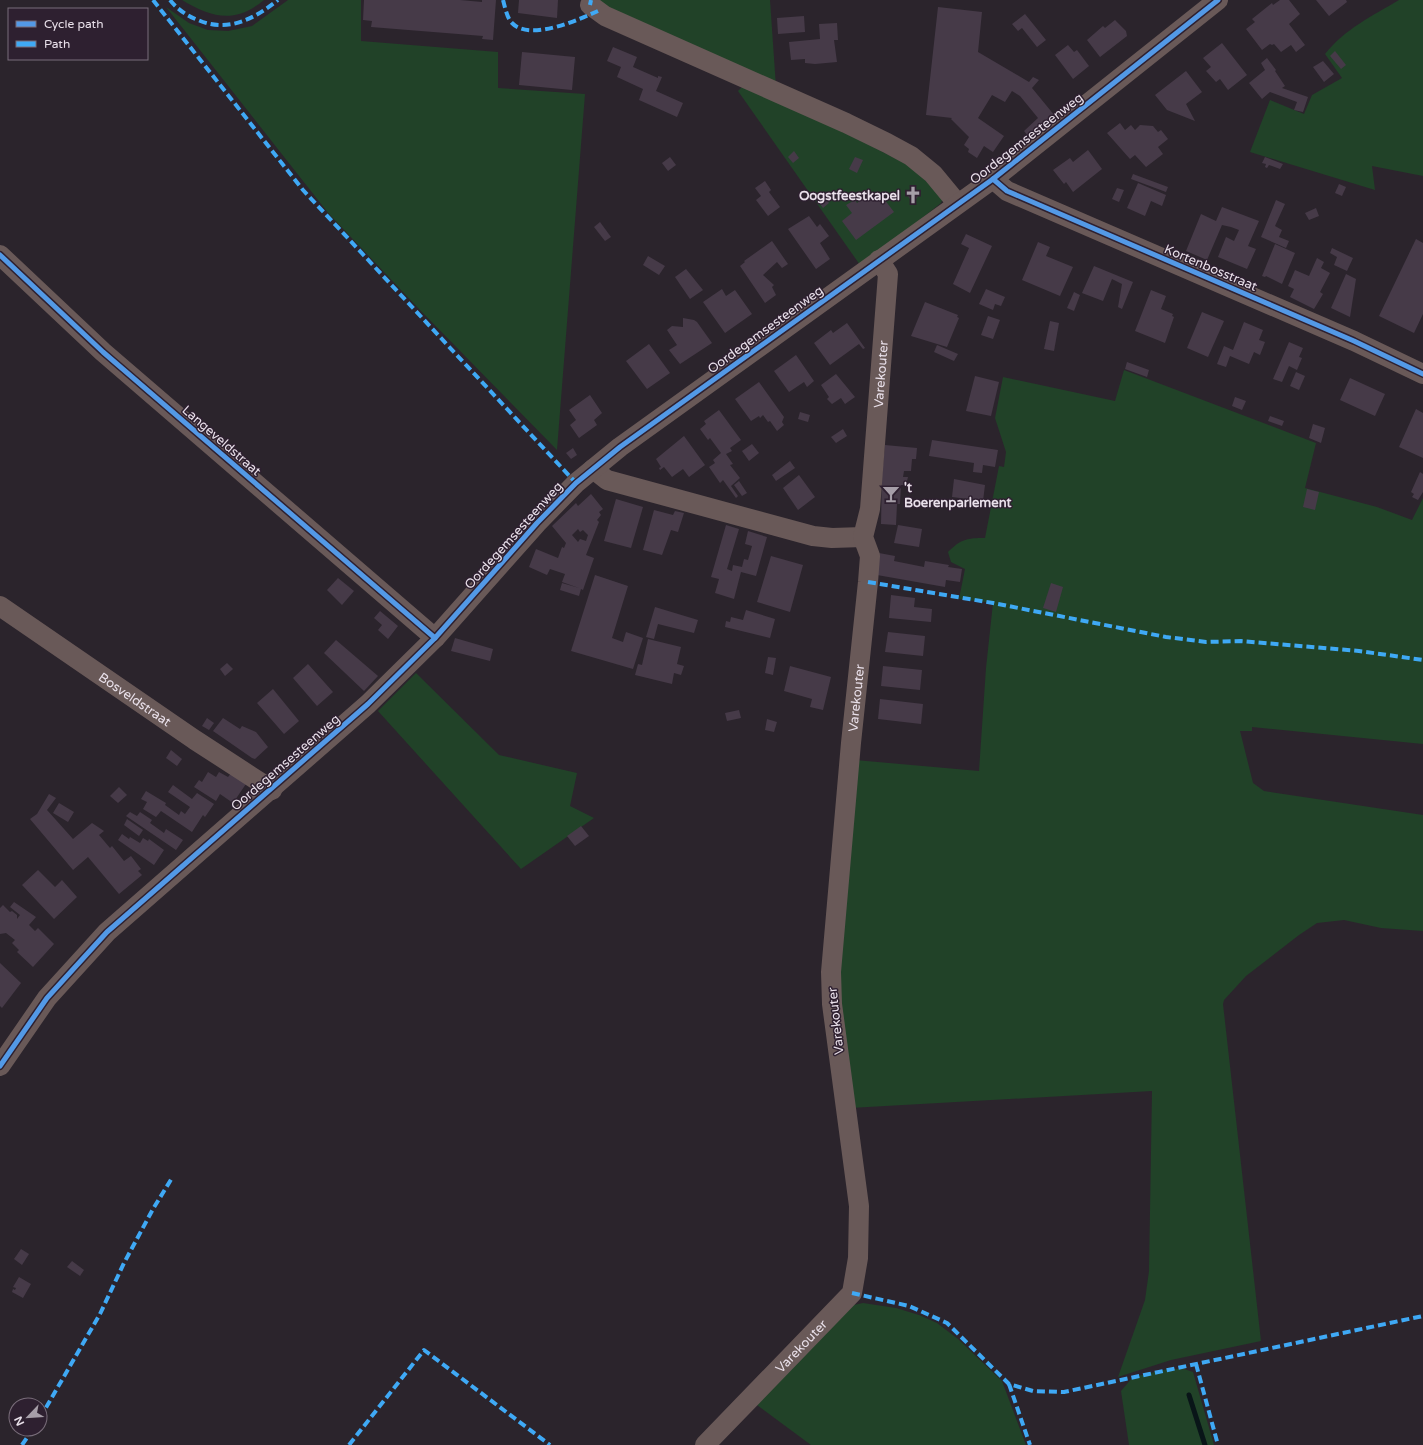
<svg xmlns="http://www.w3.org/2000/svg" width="1423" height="1445" viewBox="0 0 1423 1445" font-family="'Varela Round',sans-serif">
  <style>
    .green { fill: #214228 }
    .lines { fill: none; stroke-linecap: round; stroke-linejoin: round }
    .stream { stroke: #091518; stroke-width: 5 }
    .building { fill: #463a48; fill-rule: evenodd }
    .minor { stroke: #695958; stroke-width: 20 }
    .quiet { stroke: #3fa9f5; stroke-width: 4; stroke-dasharray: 8 4; stroke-linecap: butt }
    .cycleway-casing { stroke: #2e2030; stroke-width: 8 }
    .cycleway { stroke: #5399e6; stroke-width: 5 }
    .labels { text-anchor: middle; stroke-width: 3; stroke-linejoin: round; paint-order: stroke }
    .street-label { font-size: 13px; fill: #e9e0ea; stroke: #2e2030 }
    .poi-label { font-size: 13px; font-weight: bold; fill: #e9e0ea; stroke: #2e2030; text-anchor: end }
  </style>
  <rect width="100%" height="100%" fill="#2b242c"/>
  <g class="green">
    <path d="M182,0h82c-29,24 -52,18 -82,0z"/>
    <polygon points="288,0 361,0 361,41 498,52 498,88 585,94 557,450 420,310 329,214 166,7 189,23 208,30 228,31 252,26"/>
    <polygon points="599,0 770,0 776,87 615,12"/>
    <path d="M1399,0h24v176l-51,-10 3,24 -125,-38 20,-52 34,14 8,-19 30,-17 -17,-24c20,-25 47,-38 74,-54z"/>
    <polygon points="747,82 912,167 943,198 941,203 883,249 860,265 738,91"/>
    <path d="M1124,370l192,73 -11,45 72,19 35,13 11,-22v246l-171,-17v4h-12l13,52 11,8 159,24v116l-42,-3 -37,-8 -27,3 -18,12 -53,41 -22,24 -1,4 38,337 -90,19 -53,17 27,-77 4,-29 3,-180 -302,17 -14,-124 19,-224 124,11 7,-103 7,-65 -34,-4 6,-30 -14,-7 -3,-10c13,-13 19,-14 37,-14l14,-72 5,1 2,-15 -11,-34 8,-41 112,24z"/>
    <polygon points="416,673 499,755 577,773 570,806 594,818 521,869 378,711"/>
    <polygon points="863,1303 896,1308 919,1315 937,1323 958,1339 1002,1381 1026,1445 811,1445 753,1402 854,1305"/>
    <polygon points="1168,1369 1184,1369 1193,1372 1214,1445 1129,1445 1121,1391 1133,1377"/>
  </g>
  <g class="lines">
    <polyline class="stream" points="1189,1395 1205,1445"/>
  </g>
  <g class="building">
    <polygon points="364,0 460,0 482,2 482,0 496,0 493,40 482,39 483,36 371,27 372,21 363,20"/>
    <polygon points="519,0 558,0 557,18 518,13"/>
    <polygon points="1280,0 1289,0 1300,14 1289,24 1305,45 1296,52 1291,45 1281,52 1274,44 1272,45 1270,44 1262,50 1246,29 1255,22 1252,19 1272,3 1273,5"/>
    <polygon points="1316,0 1346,0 1347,2 1329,16"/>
    <polygon points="938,7 982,12 978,52 1029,82 1033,77 1039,80 1032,88 1055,116 1029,137 1024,131 1038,118 1020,96 1012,91 1005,102 992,95 978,118 1004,136 993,152 984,146 977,158 968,152 969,149 964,145 969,137 951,119 952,118 926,115"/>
    <polygon points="1025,14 1046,40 1037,47 1022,28 1018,31 1012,24"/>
    <polygon points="804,16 805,32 778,34 777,18"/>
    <polygon points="1115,20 1126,31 1127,36 1100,57 1087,40 1103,26 1105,28"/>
    <polygon points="837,23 838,40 834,40 837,62 815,64 805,63 805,59 791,60 789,42 820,39 819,24"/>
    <polygon points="1222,43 1247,75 1228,90 1220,79 1216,82 1206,71 1211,67 1203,58"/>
    <polygon points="1068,45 1074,52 1077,50 1089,66 1073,79 1055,55"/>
    <polygon points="613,47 637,57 633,67 658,78 658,76 662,77 656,91 683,103 677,117 639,100 643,89 617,77 621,67 607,61"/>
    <polygon points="1335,51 1346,65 1341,69 1330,56"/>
    <polygon points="522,52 575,57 572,90 519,85"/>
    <polygon points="1267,58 1276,70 1275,71 1285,86 1282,88 1308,97 1303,112 1294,110 1297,102 1270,92 1262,99 1249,83 1265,70 1261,63"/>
    <polygon points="1323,61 1334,74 1324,82 1313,67"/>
    <polygon points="1186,71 1202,92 1186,104 1195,121 1167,110 1155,95"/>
    <polygon points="1120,123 1125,130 1131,125 1135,130 1140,125 1153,126 1158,132 1161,130 1168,139 1158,147 1163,154 1146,167 1135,155 1130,159 1107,133"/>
    <polygon points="1088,150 1102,169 1073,192 1066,182 1064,184 1053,170 1070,158 1073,162"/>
    <polygon points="794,151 799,158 793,163 788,157"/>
    <polygon points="670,157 676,165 668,171 662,163"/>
    <polygon points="855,157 863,160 857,173 849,169"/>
    <polygon points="1265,157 1283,164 1280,169 1269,165 1267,168 1265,167 1266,164 1262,163"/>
    <polygon points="1133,174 1168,187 1166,192 1131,179"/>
    <polygon points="765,181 771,190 769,192 780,207 768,216 756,200 761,196 755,188"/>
    <polygon points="1138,183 1166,195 1162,206 1151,201 1145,216 1127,208"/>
    <polygon points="1339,184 1346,187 1342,196 1335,193"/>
    <polygon points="1117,188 1124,190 1119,202 1112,199"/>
    <circle cx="913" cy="195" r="5"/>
    <polygon points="871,193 875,199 881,195 894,212 856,240 842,221 852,213 846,205 855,200 857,203"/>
    <polygon points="823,195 829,203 823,208 817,200"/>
    <polygon points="1276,200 1285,204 1275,226 1282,230 1279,237 1289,241 1286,248 1261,237"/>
    <polygon points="1222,207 1259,221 1248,246 1256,249 1247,269 1218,257 1226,237 1234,241 1239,230 1231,227 1222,225 1207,260 1186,251 1201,214 1216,221"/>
    <polygon points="1316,208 1319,216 1309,220 1305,213"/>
    <polygon points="809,216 817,227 820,224 829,236 820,243 830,259 816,269 788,229"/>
    <polygon points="600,222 611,237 605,241 594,227"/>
    <polygon points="966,234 992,246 970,293 953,284 969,248 961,244"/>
    <polygon points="1416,239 1423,243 1423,314 1414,333 1379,316"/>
    <polygon points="772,241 788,264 782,268 777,262 763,275 774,285 772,287 776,295 765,303 740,266 745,262 744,261"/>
    <polygon points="1038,242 1050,247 1046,256 1073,267 1060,296 1022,280"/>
    <polygon points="1275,244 1295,253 1282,284 1266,276 1265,277 1262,276"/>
    <polygon points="1332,248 1353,258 1347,271 1334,265 1337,257 1330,253"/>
    <polygon points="648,256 665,266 659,275 643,265"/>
    <polygon points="1317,258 1324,262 1321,268 1330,273 1320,292 1323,294 1314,309 1290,297 1294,289 1288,286 1295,270 1309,276"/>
    <polygon points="1094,266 1133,282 1122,309 1118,307 1122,284 1112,279 1103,301 1082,293"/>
    <polygon points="686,269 703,290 690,299 675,277"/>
    <polygon points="1346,274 1356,279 1350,317 1331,308"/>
    <polygon points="722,289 726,296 735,290 752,314 725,333 703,302"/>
    <polygon points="986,289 1005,297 1001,306 995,304 993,310 979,304"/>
    <polygon points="1151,290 1166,296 1161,309 1173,314 1172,316 1174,317 1165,343 1135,331"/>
    <polygon points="1074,292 1080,295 1074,311 1067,308"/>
    <polygon points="925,302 958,315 957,317 959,318 947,347 911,336"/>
    <polygon points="1202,312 1224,321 1208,357 1187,348"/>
    <polygon points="988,316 1000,320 993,339 981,335"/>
    <polygon points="683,318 694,320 697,322 712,343 680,364 669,350 677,345 667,330 672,326 683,327"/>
    <polygon points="1050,321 1059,323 1054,351 1044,349"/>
    <polygon points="1244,322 1263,330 1259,340 1265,342 1260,355 1254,352 1249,364 1230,356 1226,367 1217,364 1224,346 1233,350"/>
    <polygon points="847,323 865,348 863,349 859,344 830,365 814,343 831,330 833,333"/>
    <polygon points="1289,342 1303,348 1299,357 1302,358 1297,370 1289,366 1282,382 1273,379"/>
    <polygon points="649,344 670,373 647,389 626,361"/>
    <polygon points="937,345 958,354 954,361 934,352"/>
    <polygon points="796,355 814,381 807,387 804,382 789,392 774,371"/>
    <polygon points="1127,362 1149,370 1147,377 1125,369"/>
    <polygon points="1296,372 1305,376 1299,390 1290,386"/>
    <polygon points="836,374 855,397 845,404 841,398 832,404 827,399 829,397 821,385"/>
    <polygon points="975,376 999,382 991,416 966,411"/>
    <polygon points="1350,378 1385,394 1375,416 1340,400"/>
    <polygon points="759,382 784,417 782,422 784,425 777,431 770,421 768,422 763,415 760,418 759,416 751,421 735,399"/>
    <polygon points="590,395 602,413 594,420 597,425 579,438 570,425 576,420 569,410"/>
    <polygon points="1235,397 1246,401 1242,410 1232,406"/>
    <polygon points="1416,409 1423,413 1423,458 1399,447"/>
    <polygon points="719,410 741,440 730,448 732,451 726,454 733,464 730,465 740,478 731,486 738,496 736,498 723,480 720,483 709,467 715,463 713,460 721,453 710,438 708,440 700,429 706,424 704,421"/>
    <polygon points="800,412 810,415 808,422 798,419"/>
    <polygon points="1270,416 1284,421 1282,426 1268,421"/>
    <polygon points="1313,424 1325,428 1321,443 1309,438"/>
    <polygon points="843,429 847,436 836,443 831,437"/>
    <polygon points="684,436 705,465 689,477 683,469 672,477 664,467 660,470 659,468 661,467 656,459"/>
    <polygon points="932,440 998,450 995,467 983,465 982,473 973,472 974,463 929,456"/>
    <polygon points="752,444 759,453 749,461 742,451"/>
    <polygon points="885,445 917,448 916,459 912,459 911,471 904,471 903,477 908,477 906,485 901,485 900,504 897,504 896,525 881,524 882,475"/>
    <polygon points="573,448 577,455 571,459 566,453"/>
    <polygon points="790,461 795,468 776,481 772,475"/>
    <polygon points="1420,472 1423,474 1423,492 1418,500 1412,497 1414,494 1411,492"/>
    <polygon points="799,475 815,497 798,510 783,488"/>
    <polygon points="954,479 985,485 983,501 952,497"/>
    <polygon points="739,481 747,493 742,496 734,485"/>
    <polygon points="1307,489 1319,492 1315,510 1303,507"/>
    <path d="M591,494l12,15 -4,3 2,3 -4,5 2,2 -13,33 8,3 -11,32 -2,-1 -2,7 -19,-6 2,-7 17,5 -17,-6 3,-8 -15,-5 -3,6 -18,-8 7,-18 22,9 4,-11 2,1 2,-5 -14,-17 24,-23 2,3zM578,529l2,3 3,-2 5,5 -2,6 -6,-2 -2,3 -6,-7z"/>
    <polygon points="616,499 643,507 631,548 604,541"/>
    <polygon points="654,510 673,515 675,511 684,513 678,532 671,530 662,555 643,550"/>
    <polygon points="726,525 739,529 727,569 732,571 733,565 742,567 744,559 748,560 752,546 745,544 748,531 767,537 756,576 741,572 734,599 715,593 719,579 711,577"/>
    <polygon points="898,525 922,529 919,547 894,543"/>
    <polygon points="879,553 895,556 894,561 924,567 925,561 949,565 948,567 962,569 960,582 946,580 945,587 877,575"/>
    <polygon points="771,556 803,565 790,612 757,602"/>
    <polygon points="595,575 628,586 612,638 623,642 626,632 643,638 633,669 571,651"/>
    <polygon points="338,578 354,591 342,605 327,590"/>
    <polygon points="1051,583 1063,587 1056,612 1043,608"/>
    <polygon points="891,595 915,598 914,607 932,609 931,622 889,618"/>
    <polygon points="655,607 698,620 694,633 658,624 654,639 646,637"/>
    <polygon points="746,610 775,619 770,638 725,627 726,621 730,622 731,617 743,620"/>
    <polygon points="380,611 398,626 388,639 378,630 382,625 374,618"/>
    <polygon points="888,632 925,636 923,656 885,652"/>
    <polygon points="455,638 493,649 490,661 451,651"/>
    <polygon points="648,639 681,647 677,664 684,666 681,675 674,673 672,684 635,675 638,664 642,665"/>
    <polygon points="336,640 378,676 364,691 324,653"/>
    <polygon points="768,657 776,658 773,675 765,673"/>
    <polygon points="227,663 233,669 225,676 220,669"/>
    <polygon points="308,664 333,692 317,706 293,678"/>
    <polygon points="790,666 831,677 823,710 810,707 812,699 784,691"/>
    <polygon points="883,666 922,670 920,690 881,686"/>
    <polygon points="273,689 299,721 284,734 257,703"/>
    <polygon points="880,699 923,704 921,724 878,719"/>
    <polygon points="739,710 741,718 727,721 725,713"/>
    <polygon points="207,718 214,723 209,730 202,726"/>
    <polygon points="223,718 240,729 242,726 256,732 268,747 255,759 252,758 213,731"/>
    <polygon points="767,719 777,722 774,732 765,730"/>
    <polygon points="171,750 182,759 177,766 166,758"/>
    <polygon points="233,771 248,781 233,803 220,794 216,801 194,787 199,780 202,782 208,772 216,777 219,772 228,777"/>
    <polygon points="173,785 192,799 197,793 214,804 205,817 203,815 192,832 161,811 156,817 143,809 147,802 141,799 146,791 166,803 165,805 179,815 181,811 185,814 190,807 168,792"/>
    <polygon points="119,787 127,795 118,803 110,796"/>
    <polygon points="49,794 56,798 47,810 73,839 92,823 104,831 99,835 110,848 112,846 124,861 131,856 141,869 138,871 142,875 119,894 88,857 73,870 30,819 37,814"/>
    <polygon points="59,803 74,812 68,822 53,813"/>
    <polygon points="130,812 137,816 140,812 152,820 150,823 164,833 166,829 183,840 176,850 126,816"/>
    <polygon points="127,819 143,830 139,836 124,825"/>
    <polygon points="581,826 589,836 575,846 567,836"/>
    <polygon points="122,834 129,839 130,837 140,843 143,838 148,841 149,839 164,850 154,865 118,840"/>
    <polygon points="38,870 55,887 62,880 77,897 54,919 22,885"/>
    <polygon points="14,902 36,917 29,925 35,931 38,928 54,944 33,967 17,952 19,950 12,943 15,940 6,933 0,934 0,908 3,905 10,912 12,911 17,915 17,919 20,915 10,907"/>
    <polygon points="0,963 21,983 2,1008 0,1006"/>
    <polygon points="21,1249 29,1254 22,1265 14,1259"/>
    <polygon points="72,1261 84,1270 80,1276 67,1267"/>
    <polygon points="19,1277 31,1284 23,1298 12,1292 13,1289 15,1290 16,1288 13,1287"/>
  </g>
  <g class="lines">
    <g class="minor">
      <polyline points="590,5 605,16 846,123 887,143 911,156 933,174 957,203"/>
      <polyline points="993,179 1007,191 1354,341 1423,374"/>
      <polyline points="0,255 103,352 435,638"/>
      <polyline points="593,469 607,480 813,536 832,538 863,537"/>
      <path id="s1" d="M0,606l195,134 77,50"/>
      <polyline points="0,1066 47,998 107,932 368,704 435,638 537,523 576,483 620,447 993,179 1218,0"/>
      <path id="s2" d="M705,1445l147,-152 6,-35 1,-52 -27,-202 -1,-32 20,-229 17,-161 2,-26 -7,-19 7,-28 18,-235 -9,-14"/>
    </g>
    <g class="quiet">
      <polyline points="153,0 303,190 576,483"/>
      <path d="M170,0c7,9 17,16 28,20 30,13 56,-1 80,-20"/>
      <path d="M503,0c2,7 4,18 9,23 18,19 68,-4 86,-12"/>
      <polyline points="590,5 591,0"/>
      <polyline points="868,582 993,603 1166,637 1206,642 1241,641 1359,651 1423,660"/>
      <polyline points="852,1293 909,1306 947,1323 1009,1384 1033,1391 1064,1392 1423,1316"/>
      <polyline points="1196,1364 1218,1445"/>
      <polyline points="1009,1384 1030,1445"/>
      <polyline points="40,1418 100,1314 124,1263 153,1209 172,1178"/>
      <polyline points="22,1445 33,1429"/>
      <polyline points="349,1445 424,1350 550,1445"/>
    </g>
    <g class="cycleway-casing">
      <g id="cycleway">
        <polyline points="993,179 1007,191 1354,341 1423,374"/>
        <polyline points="0,255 103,352 435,638"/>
        <polyline points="0,1066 47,998 107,932 368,704 435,638 537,523 576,483 620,447 993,179 1218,0"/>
      </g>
    </g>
    <use href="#cycleway" class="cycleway"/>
  </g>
  <defs>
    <g id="church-bare" transform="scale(1.38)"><path d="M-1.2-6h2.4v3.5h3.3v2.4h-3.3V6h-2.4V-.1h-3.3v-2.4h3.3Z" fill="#a69ea8" stroke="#2e2030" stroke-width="2.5" paint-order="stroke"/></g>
    <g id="bar-bare" transform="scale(1.38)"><path d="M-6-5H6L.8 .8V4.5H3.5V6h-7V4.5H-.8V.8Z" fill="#a69ea8" stroke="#2e2030" stroke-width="2.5" paint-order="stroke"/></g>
  </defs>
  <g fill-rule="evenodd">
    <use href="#church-bare" x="913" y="195"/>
    <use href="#bar-bare" x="891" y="494"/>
  </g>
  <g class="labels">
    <g class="street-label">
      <text transform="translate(1026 138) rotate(-38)" y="5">Oordegemsesteenweg</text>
      <text transform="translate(1211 267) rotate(23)" y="5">Kortenbosstraat</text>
      <text transform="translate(765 329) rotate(-36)" y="5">Oordegemsesteenweg</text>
      <text dy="5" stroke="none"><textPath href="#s2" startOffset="1137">Varekouter</textPath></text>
      <text transform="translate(222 440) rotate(41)" y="5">Langeveldstraat</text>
      <text transform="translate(513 535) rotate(-48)" y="5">Oordegemsesteenweg</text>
      <text dy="5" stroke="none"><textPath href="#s2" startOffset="810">Varekouter</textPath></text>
      <text dy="5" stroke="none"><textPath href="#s1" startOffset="164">Bosveldstraat</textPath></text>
      <text transform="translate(285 762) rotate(-41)" y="5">Oordegemsesteenweg</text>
      <text transform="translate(835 1021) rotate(-96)" y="5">Varekouter</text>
      <text dy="5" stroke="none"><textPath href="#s2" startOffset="138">Varekouter</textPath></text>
    </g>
    <g class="poi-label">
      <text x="900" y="200">Oogstfeestkapel</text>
      <text x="904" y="492" text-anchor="start">'t<tspan x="904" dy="15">Boerenparlement</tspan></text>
    </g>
  </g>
  <rect x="8" y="8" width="140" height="52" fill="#2e2030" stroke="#796d7a"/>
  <rect x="16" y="21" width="20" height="6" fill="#5399e6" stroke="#796d7a"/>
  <text x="44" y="28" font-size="12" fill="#e9e0ea">Cycle path</text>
  <rect x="16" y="41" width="20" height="6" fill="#3fa9f5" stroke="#796d7a"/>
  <text x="44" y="48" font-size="12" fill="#e9e0ea">Path</text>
  <g transform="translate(28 1417) rotate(245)"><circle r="19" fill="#2e2030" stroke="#796d7a"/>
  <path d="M0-3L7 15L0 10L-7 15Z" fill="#a69ea8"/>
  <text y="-6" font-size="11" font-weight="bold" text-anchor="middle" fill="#e9e0ea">N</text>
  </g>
</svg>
